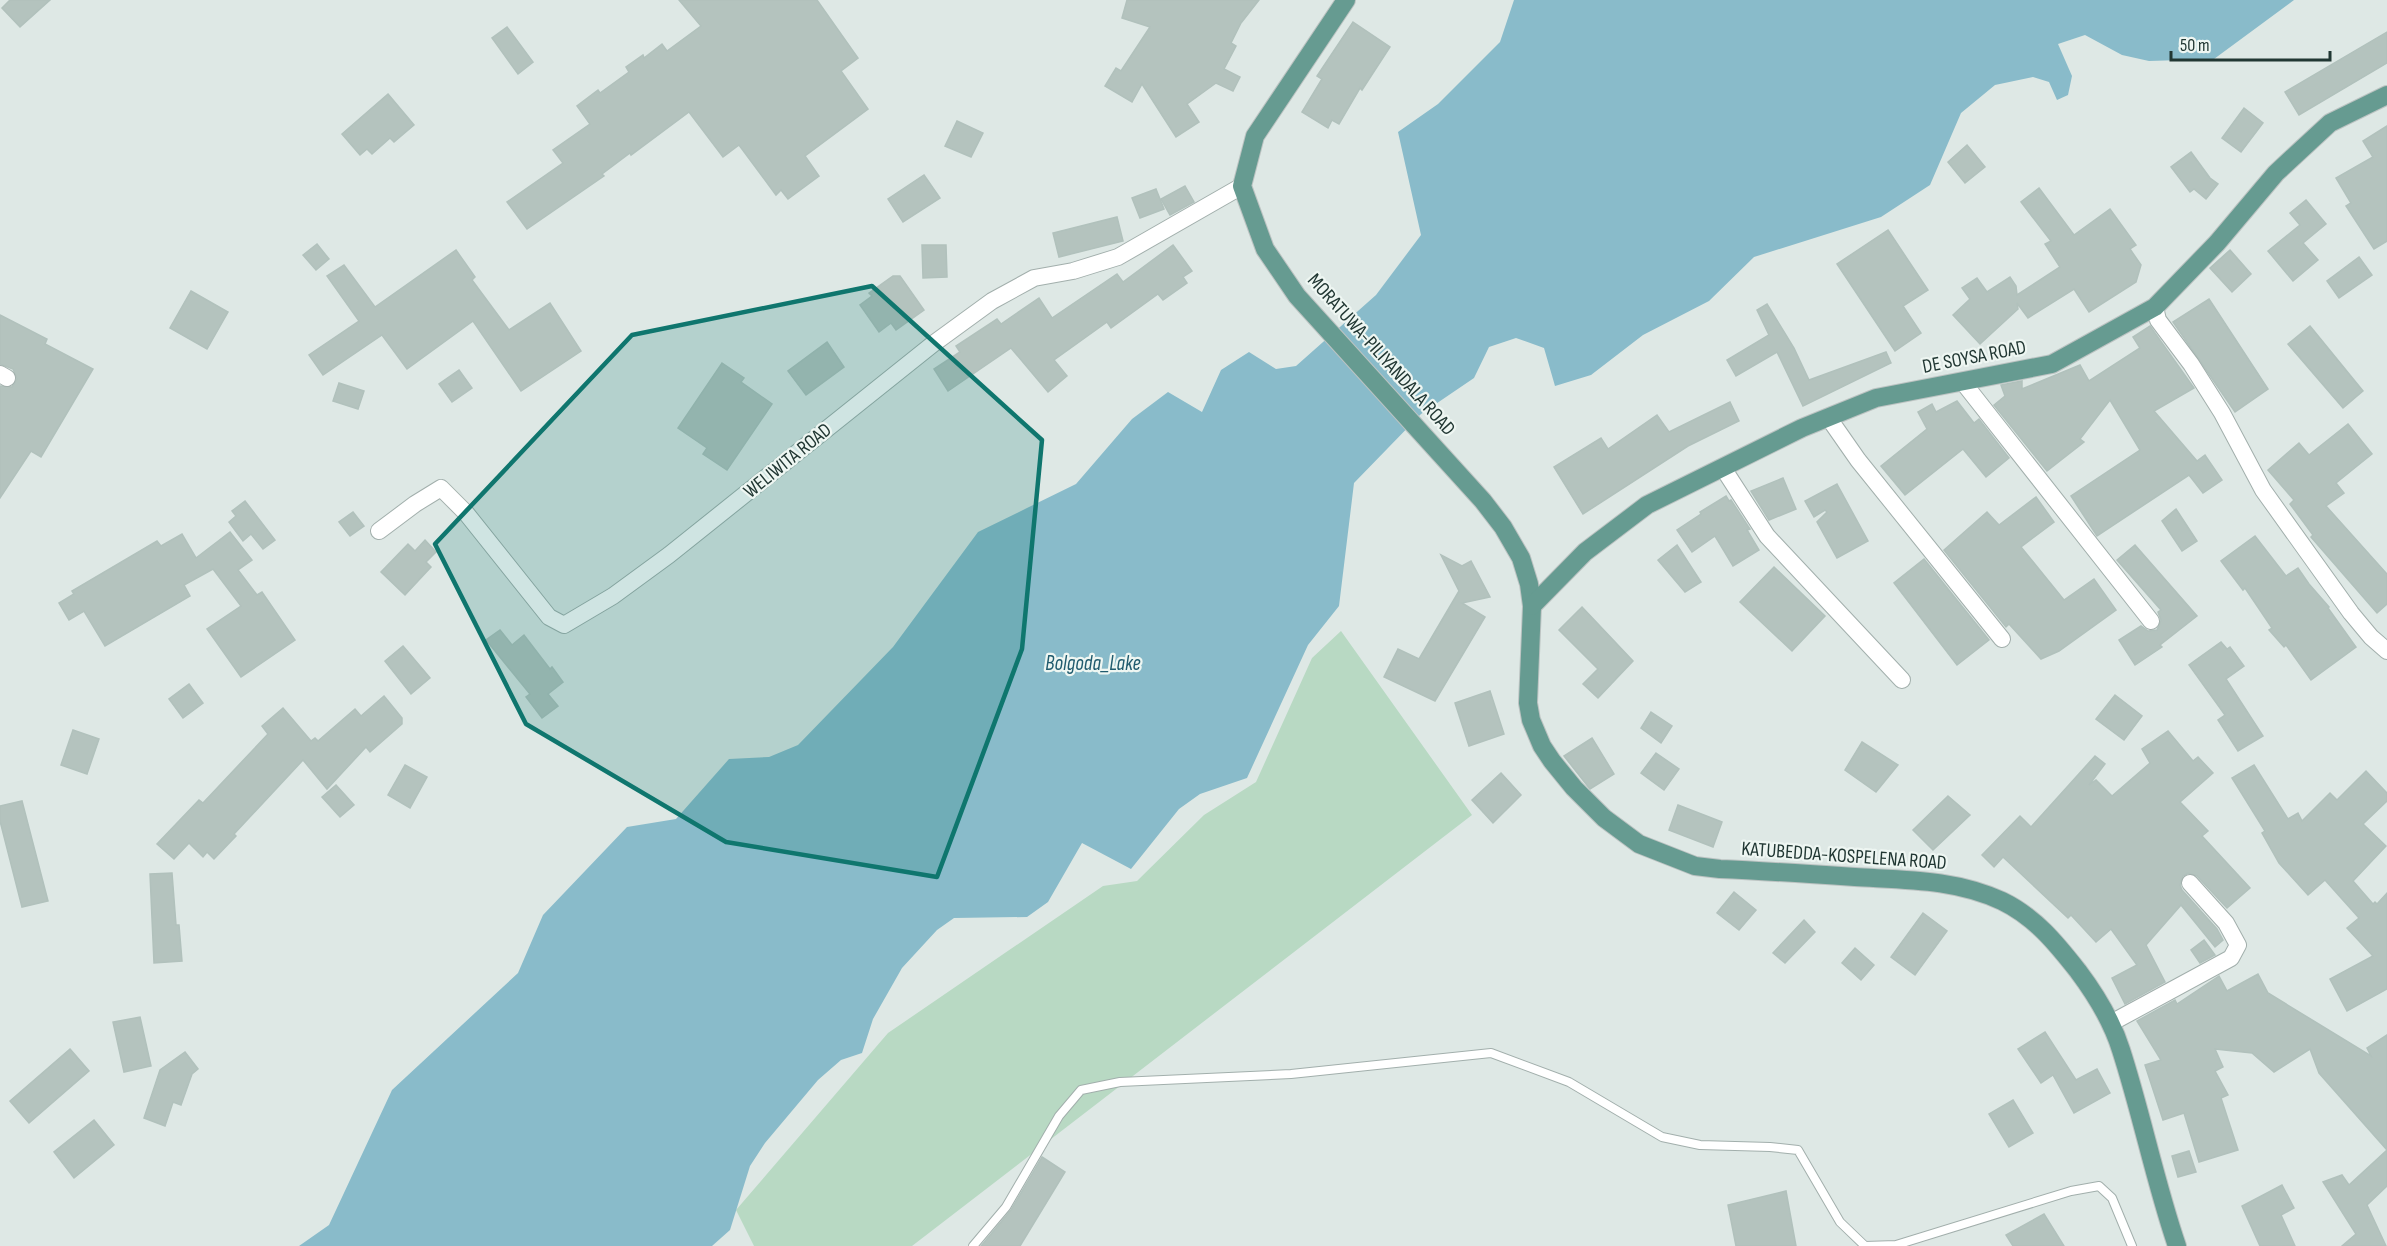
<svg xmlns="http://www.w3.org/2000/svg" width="2387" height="1246" viewBox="0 0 2387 1246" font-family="'Sofia Sans Condensed',sans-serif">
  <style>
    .green { fill: #b8d9c3 }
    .water { fill: #89bbca }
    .building { fill: #b4c3be; stroke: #b1c1bc; stroke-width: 1.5 }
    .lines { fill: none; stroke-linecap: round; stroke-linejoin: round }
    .service-casing { stroke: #a2afac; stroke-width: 10 }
    .minor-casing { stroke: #a2afac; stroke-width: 18 }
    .primary-casing { stroke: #bcc3c2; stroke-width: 20 }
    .service { stroke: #fff; stroke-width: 8 }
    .minor { stroke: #fff; stroke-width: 16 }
    .primary { stroke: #669b91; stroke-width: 18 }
    .marked { fill: #0f766e; fill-opacity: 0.2; stroke: #0f766e; stroke-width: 4.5; stroke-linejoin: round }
    .labels { text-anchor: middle; stroke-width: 4.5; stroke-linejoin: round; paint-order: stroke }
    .street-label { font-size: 20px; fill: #213733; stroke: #eef6f2 }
    .water-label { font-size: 21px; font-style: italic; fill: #205b6e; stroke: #eef6f2 }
  </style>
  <rect width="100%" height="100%" fill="#dee8e5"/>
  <polygon class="green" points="1341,631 1472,815 912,1246 754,1246 736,1210 888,1033 1103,886 1137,881 1204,815 1256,782 1312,658"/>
  <polygon class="water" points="1514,0 2294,0 2214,59 2149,61 2122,55 2085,35 2058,44 2072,76 2068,95 2057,100 2049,82 2033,77 1995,85 1961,113 1930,185 1881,217 1754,257 1709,301 1643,335 1591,375 1555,386 1544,348 1516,338 1489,347 1474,378 1421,414 1354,483 1339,606 1308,645 1247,778 1200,794 1179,809 1131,869 1082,843 1048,902 1027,917 954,918 937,930 902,968 873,1019 862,1053 841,1060 818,1080 765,1143 750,1166 730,1230 712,1246 299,1246 329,1225 392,1090 518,973 543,915 627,827 676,819 729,759 769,757 798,745 893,647 978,532 1076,484 1132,419 1168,392 1202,412 1221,370 1249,352 1276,369 1296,366 1376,295 1421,235 1398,132 1438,104 1500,42"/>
  <g class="building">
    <polygon points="10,0 50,0 20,27 2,8"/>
    <polygon points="679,0 817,0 858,58 841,71 868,109 805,156 819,176 788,199 781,190 776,195 739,145 723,157 689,112 631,155 630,153 602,174 604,176 527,229 507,202 563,163 553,150 590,124 577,106 598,90 600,93 629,72 626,67 643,55 644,58 662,44 667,51 701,26"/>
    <polygon points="1127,0 1259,0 1241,23 1231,43 1236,46 1224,69 1240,77 1233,91 1216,83 1187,104 1199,122 1176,137 1142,84 1132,102 1105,86 1116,68 1121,71 1150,27 1122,18"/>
    <polygon points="1353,22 1390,47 1362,90 1360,88 1339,124 1332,120 1328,128 1302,112 1322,79 1317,76"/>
    <polygon points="507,27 533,62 518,74 492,38"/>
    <polygon points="2387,32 2387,63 2299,115 2285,92"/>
    <polygon points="388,94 414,125 394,142 390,138 372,154 367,149 360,155 342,134"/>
    <polygon points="2244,108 2263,123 2241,152 2222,138"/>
    <polygon points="957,121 983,133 971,157 945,146"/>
    <polygon points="2387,126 2387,241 2374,249 2346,206 2351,203 2336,178 2373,157 2363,141"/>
    <polygon points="1967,145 1985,167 1965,183 1948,162"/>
    <polygon points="2191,152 2210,178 2218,184 2206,199 2194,189 2190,192 2171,167"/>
    <polygon points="924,175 940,198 903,222 888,199"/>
    <polygon points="1185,186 1194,202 1170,215 1161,199"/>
    <polygon points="2039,188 2074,235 2110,209 2136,245 2130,249 2141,265 2136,282 2089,312 2074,289 2028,318 2017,303 2018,309 1980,344 1953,315 1970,299 1962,288 1977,278 1987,292 2010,277 2016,286 2017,295 2060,267 2045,244 2051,241 2021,202"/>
    <polygon points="1156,189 1164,209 1140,218 1132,198"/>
    <polygon points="2306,200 2326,224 2303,243 2318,260 2293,281 2268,251 2300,225 2290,213"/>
    <polygon points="1117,217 1123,241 1059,257 1053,233"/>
    <polygon points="1888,230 1928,290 1903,306 1921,333 1895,351 1837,264"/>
    <polygon points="317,244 329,259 316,270 303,255"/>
    <polygon points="922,245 946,245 947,277 923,278"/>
    <polygon points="1173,245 1192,271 1183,277 1187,283 1163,300 1158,294 1111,328 1107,322 1054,360 1067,376 1048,392 1011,348 948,391 934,369 960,352 956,346 997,319 1001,324 1039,298 1052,318 1117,274 1123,282"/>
    <polygon points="456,250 475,277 472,280 509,330 550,303 581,351 521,391 473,321 407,369 382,335 323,375 309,355 359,321 327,276 344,265 375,307"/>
    <polygon points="2230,250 2251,274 2232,292 2210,268"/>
    <polygon points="2359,257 2372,275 2339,298 2327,281"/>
    <polygon points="893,276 900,276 924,310 896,330 891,323 879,332 860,305 872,296 869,293"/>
    <polygon points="191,291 228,312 207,349 170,328"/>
    <polygon points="2209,299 2268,389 2235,412 2173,322"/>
    <polygon points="1767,304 1794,348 1809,380 1886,352 1891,363 1803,406 1777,352 1736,376 1727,360 1769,335 1757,310"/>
    <polygon points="0,315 47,339 45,344 93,369 41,457 31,451 0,498 0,386 12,387 17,379 13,369 0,364"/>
    <polygon points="2150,326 2194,388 2154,411 2197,461 2205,455 2222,480 2203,493 2189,475 2097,536 2071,496 2140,450 2110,400 2080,439 2084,442 2047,471 1994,405 2005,396 2001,385 2022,381 2022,389 2080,365 2089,381 2140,348 2133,337"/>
    <polygon points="2310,326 2363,391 2343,408 2288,344"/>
    <polygon points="827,342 844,367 806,395 788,371"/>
    <polygon points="722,363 744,378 741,382 772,404 727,470 703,454 707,448 678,428"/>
    <polygon points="459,370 472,388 452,402 439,384"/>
    <polygon points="339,383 364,391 358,409 333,401"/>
    <polygon points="1957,401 1974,423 1979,419 2009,458 1986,477 1963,449 1905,495 1881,466 1927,429 1918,412 1932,404 1936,412"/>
    <polygon points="1730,402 1739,421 1688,446 1583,514 1554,467 1601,438 1608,449 1657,415 1669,432"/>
    <polygon points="2348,424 2372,454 2336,483 2344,493 2326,506 2387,574 2387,604 2377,613 2311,537 2313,535 2290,504 2294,500 2268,470 2299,443 2309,455"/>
    <polygon points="1783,478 1796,509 1769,520 1751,491"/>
    <polygon points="1837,484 1868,541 1837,558 1817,522 1827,512 1825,510 1814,517 1805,501"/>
    <polygon points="1726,496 1729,501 1731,500 1750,529 1747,530 1759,550 1733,566 1715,536 1692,552 1677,530 1701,514 1700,512"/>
    <polygon points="2036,497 2054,522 2021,547 2064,600 2094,579 2116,610 2059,651 2041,659 2009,624 2006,627 1944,550 1987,512 1999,525"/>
    <polygon points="245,501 275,540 263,549 251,534 243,541 229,522 236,516 232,511"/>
    <polygon points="2176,509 2197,541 2182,551 2162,521"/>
    <polygon points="353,512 364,526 350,536 339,522"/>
    <polygon points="230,532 252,560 238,570 257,595 262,592 295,640 241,677 207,629 241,606 213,569 184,585 190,596 105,646 84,611 69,620 59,603 74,594 72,591 157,541 161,546 182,534 196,558"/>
    <polygon points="2255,536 2286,576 2298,568 2309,584 2329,607 2328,608 2356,647 2311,680 2286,645 2284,647 2269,630 2272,628 2245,588 2243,590 2221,561"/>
    <polygon points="425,540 436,552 426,562 431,567 405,595 381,572 408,544 415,551"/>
    <polygon points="1677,545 1701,582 1685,592 1658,560"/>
    <polygon points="2135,545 2197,616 2160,645 2162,647 2135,665 2119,640 2141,626 2148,631 2157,630 2161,620 2158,612 2161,610 2117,560"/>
    <polygon points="1441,555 1462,566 1471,561 1490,597 1462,603 1485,617 1435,701 1384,677 1398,649 1419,659 1459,591"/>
    <polygon points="1924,559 1989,640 1957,665 1894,583"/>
    <polygon points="1774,567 1825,616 1792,651 1740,602"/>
    <polygon points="1582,607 1633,661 1598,698 1583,684 1598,669 1559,630"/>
    <polygon points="500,630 512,645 524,635 550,669 552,667 563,682 548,694 558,706 542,718 526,697 530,694 486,640"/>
    <polygon points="2221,642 2227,649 2230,647 2244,666 2226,679 2263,736 2238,751 2218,720 2225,715 2189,665"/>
    <polygon points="403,646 430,678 411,694 385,661"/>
    <polygon points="189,684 203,703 183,718 169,699"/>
    <polygon points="1490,691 1504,734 1469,746 1455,703"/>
    <polygon points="2115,695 2142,716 2124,740 2096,719"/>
    <polygon points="384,696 402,718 402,724 370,752 366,747 327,789 303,760 234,834 236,836 214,859 207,852 203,857 189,843 174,859 157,844 199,800 203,803 268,734 262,726 283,708 311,741 315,738 318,741 355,709 361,716"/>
    <polygon points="1651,712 1672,726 1661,743 1641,728"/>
    <polygon points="73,730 99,739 87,774 61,765"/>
    <polygon points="2168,731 2193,761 2198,757 2213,773 2180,802 2208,831 2202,836 2250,888 2227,908 2197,876 2188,873 2183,876 2180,885 2182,890 2217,929 2223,940 2215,947 2181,905 2146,945 2165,982 2125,1004 2112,978 2137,965 2111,929 2096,942 2071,915 2068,918 2003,857 1994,867 1982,855 2020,816 2031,827 2095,756 2105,764 2089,785 2096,780 2112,796 2150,763 2142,749"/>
    <polygon points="1592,738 1614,774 1590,789 1564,756"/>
    <polygon points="1862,742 1898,765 1876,792 1845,770"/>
    <polygon points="1656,753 1679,769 1664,790 1641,773"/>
    <polygon points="405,765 427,777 410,808 388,795"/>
    <polygon points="2254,765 2288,819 2298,813 2302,821 2330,793 2337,800 2366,771 2387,793 2387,801 2363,824 2386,846 2353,881 2373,904 2375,902 2377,904 2387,893 2387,989 2347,1011 2330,979 2373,956 2347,928 2359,918 2325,880 2308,895 2279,863 2262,833 2265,831 2232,778"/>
    <polygon points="1501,773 1521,795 1493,823 1472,800"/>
    <polygon points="336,785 354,805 340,817 322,797"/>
    <polygon points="1948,796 1970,815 1933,850 1913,830"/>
    <polygon points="22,801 48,901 22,907 0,821 0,806"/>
    <polygon points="1678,805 1722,822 1713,847 1669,830"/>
    <polygon points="172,873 176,925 179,925 182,961 154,963 150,874"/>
    <polygon points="1734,892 1756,910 1739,930 1717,913"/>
    <polygon points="1923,913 1947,931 1915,975 1891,957"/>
    <polygon points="1804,920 1815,932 1785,963 1773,953"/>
    <polygon points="2204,940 2215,955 2200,963 2191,950"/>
    <polygon points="1855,948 1874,965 1861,980 1842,963"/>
    <polygon points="2258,974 2268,993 2371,1056 2367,1048 2387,1035 2387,1186 2367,1205 2386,1246 2342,1246 2356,1234 2323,1182 2342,1175 2349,1185 2387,1150 2319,1073 2310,1049 2274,1072 2252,1053 2215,1049 2223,1067 2215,1071 2228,1095 2221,1098 2238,1150 2199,1162 2184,1113 2163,1120 2145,1065 2161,1060 2137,1021 2175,1000 2177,1004 2219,976 2227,991"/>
    <polygon points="140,1017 151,1066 124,1072 113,1022"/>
    <polygon points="2045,1032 2076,1080 2097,1069 2110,1093 2074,1113 2053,1075 2041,1083 2018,1049"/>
    <polygon points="70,1049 89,1071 29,1123 10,1101"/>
    <polygon points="185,1052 198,1069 192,1074 181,1105 173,1102 165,1126 144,1118 160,1070"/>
    <polygon points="2013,1100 2033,1133 2009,1147 1989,1114"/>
    <polygon points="94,1120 114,1145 74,1178 54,1152"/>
    <polygon points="2189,1151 2196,1172 2178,1177 2172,1156"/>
    <polygon points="1042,1157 1065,1172 1020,1246 981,1246 1011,1210"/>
    <polygon points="2282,1185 2294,1208 2281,1215 2295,1246 2260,1246 2242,1206"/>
    <polygon points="1786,1191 1796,1246 1736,1246 1728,1205"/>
    <polygon points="2044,1214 2064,1246 2013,1246 2006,1235"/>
  </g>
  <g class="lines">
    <g class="service-casing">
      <polyline id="service" points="973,1246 1006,1207 1059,1116 1081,1090 1120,1082 1291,1074 1491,1053 1569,1082 1662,1137 1700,1145 1770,1147 1798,1150 1840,1222 1865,1246 1896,1245 2071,1191 2099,1186 2112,1198 2132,1246"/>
    </g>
    <g class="minor-casing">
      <g id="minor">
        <polyline points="2155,307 2158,320 2191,364 2222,413 2263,490 2351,613 2371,637 2387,651"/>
        <polyline points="0,374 7,378"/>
        <polyline points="1962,381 2151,621"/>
        <polyline points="1828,417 1858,460 2002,639"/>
        <polyline points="1723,468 1767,536 1902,680"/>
        <polyline points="379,531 415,504 441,488 466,513 549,617 564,625 613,596 669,555 933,344 992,301 1034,278 1073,271 1118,257 1242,186"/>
        <polyline points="2111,1023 2231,958 2238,945 2226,923 2190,883"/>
      </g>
    </g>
    <g class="primary-casing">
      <g id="primary">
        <path d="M1346,0l-91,136 -13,50 23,63 32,47 186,205 20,26 18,31 8,26 3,22 -4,97 3,17 11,26 10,15 22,27 30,30 35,26 56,22 25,3c45,2 90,5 135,8 50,3 100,2 147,24 33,16 54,42 76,70 18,24 34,50 43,79 21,65 34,132 56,196"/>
        <polyline points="1532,606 1585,552 1647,505 1802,428 1876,398 2052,364 2155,307 2217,243 2276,173 2330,123 2387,95"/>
      </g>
    </g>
    <use href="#service" class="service"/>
    <use href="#minor" class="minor"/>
    <use href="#primary" class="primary"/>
  </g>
  <path class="marked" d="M872,286l170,154 -20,209 -85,228 -211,-35 -200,-118 -91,-180 197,-209z"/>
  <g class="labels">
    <g class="street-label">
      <text transform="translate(1382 354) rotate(48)" y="7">MORATUWA-PILIYANDALA ROAD</text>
      <text transform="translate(1974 356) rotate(-11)" y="7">DE SOYSA ROAD</text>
      <text transform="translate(787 460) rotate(-39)" y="7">WELIWITA ROAD</text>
      <text transform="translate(1844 855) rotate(4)" y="7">KATUBEDDA-KOSPELENA ROAD</text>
    </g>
    <g class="water-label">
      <text x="1093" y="670">Bolgoda_Lake</text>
    </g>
  </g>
  <path d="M2171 51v9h159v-9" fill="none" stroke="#213733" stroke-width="3"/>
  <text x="2180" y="51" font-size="18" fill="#213733" stroke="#eef6f2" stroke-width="4.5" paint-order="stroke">50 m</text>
</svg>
